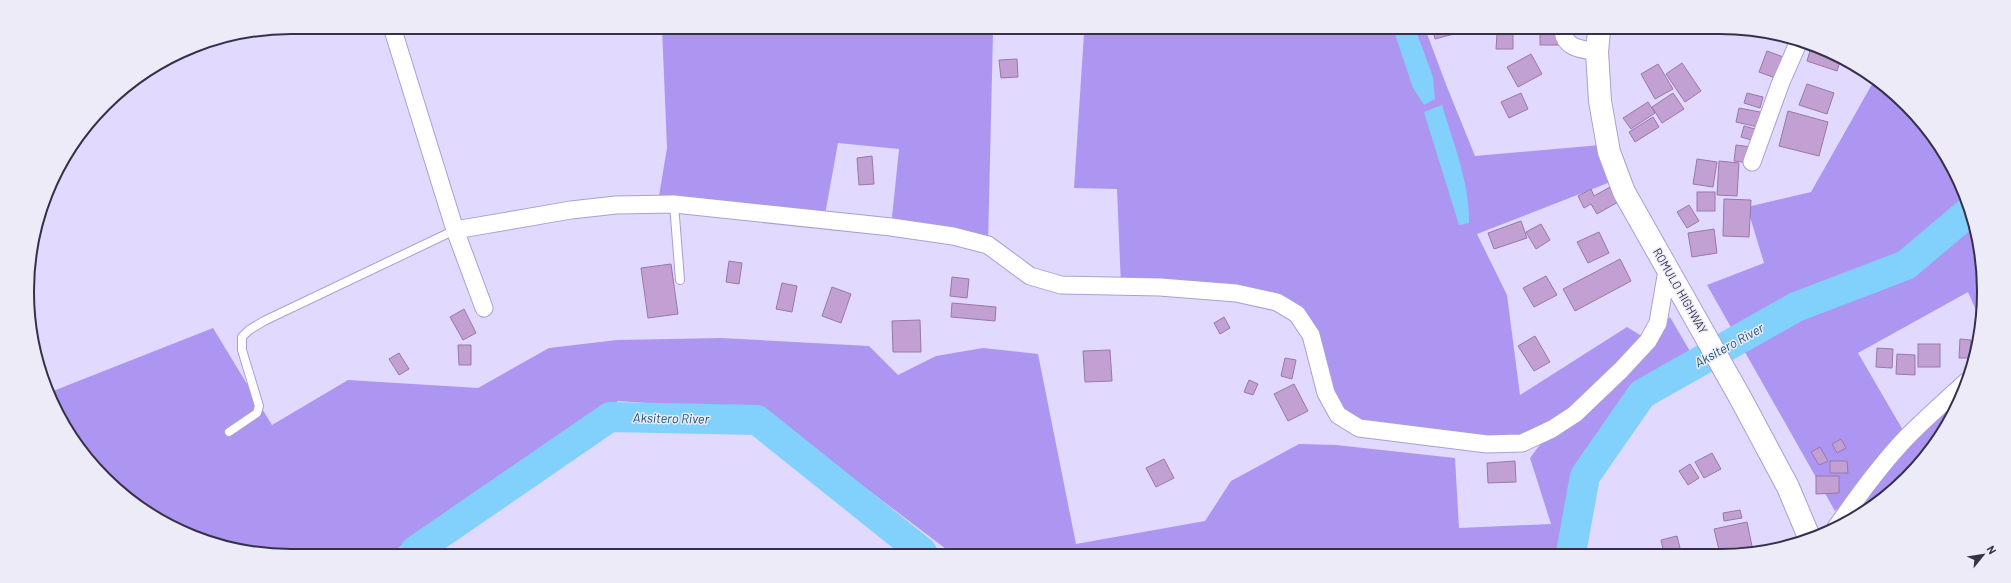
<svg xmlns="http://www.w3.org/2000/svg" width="2011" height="583" viewBox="0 0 2011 583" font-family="Barlow,sans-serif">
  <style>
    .forest { fill: #ac96f2 }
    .water { fill: #82d1fd }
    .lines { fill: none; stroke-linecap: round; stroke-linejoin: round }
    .river { stroke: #82d1fd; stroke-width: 30 }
    .building { fill: #c2a0d4; stroke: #9878a9 }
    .lane-casing { stroke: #aa9ed7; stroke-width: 10 }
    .street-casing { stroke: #aa9ed7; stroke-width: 19 }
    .highway-casing { stroke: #aa9ed7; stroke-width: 24 }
    .lane { stroke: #fff; stroke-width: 8 }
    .street { stroke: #fff; stroke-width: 17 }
    .highway { stroke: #fff; stroke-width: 22 }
    .labels { text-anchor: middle; stroke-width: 3; stroke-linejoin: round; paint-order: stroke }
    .street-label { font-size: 12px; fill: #363149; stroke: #edebf7 }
    .water-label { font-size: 13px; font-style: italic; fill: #165572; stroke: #edebf7 }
    .rim { fill: none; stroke: #363149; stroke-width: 2 }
  </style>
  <rect width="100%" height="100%" fill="#e1dafe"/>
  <g class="forest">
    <polygon points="662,28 1426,31 1447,87 1475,156 1600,145 1613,181 1477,234 1507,295 1520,395 1627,327 1648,340 1670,317 1694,358 1642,394 1585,476 1571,553 950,552 764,411 618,401 394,551 240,551 159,520 117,490 82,452 54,409 48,393 213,328 272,425 348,380 478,388 549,348 617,340 721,338 869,346 898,375 936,356 983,348 1038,354 1076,544 1205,521 1231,481 1299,444 1336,445 1455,458 1459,528 1551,524 1530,458 1551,430 1522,443 1343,418 1311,335 1276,302 1121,286 1117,189 1074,188 1084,33 993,33 988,245 891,227 899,149 838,143 824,220 645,204 659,196 667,148"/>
    <path d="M1876,80c10,8 22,16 31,25 47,49 77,118 77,187 0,10 -2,20 -3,30l-13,-30 -110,61 49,84 59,-55 -9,27 -51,70 -70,50 29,-43 -30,25 -128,-226 57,-22 -17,-56 64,-15 60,-106z"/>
  </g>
  <g class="water">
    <polygon points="1394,31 1416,31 1433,77 1435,99 1424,105 1413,88"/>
    <path d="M1442,105c11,38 28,78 27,118l-10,2 -35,-113z"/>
  </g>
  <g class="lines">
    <g class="river">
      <polyline points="415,551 610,417 757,420 922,552"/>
      <polyline points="1571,553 1585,476 1642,394 1796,307 1906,265 1970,211"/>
    </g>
  </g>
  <g class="building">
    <polygon points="1433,31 1465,31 1435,39"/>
    <rect x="1540" y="31" width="20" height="14"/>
    <polygon points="1774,33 1793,39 1791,44 1772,36"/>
    <polygon points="1497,34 1513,34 1513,49 1496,49"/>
    <polygon points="1812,44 1841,58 1837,71 1807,61"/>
    <polygon points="1767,51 1786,58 1778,79 1759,72"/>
    <polygon points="1531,54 1542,74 1518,87 1507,67"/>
    <polygon points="1017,59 1018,77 1001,78 999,60"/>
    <polygon points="1682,63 1701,91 1685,102 1666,74"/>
    <polygon points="1658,64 1673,89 1655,99 1641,74"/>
    <polygon points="1807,84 1834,93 1827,114 1799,105"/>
    <polygon points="1521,93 1528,109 1509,118 1501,102"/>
    <polygon points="1673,93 1684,109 1662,123 1652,107"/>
    <polygon points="1747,93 1763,97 1760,108 1744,103"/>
    <polygon points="1648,102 1655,113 1631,129 1623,118"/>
    <polygon points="1739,108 1765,113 1762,128 1736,122"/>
    <polygon points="1788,111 1828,122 1819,156 1779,146"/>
    <polygon points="1653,117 1659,127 1635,142 1629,132"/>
    <polygon points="1744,126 1759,130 1755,141 1741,137"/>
    <polygon points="1736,145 1752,147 1750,163 1734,161"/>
    <polygon points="872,156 874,184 859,185 857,158"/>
    <polygon points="1697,159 1717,162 1713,187 1693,184"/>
    <polygon points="1719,161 1739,163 1737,196 1717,195"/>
    <polygon points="1610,187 1618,202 1597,214 1591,204 1584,208 1578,196 1591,189 1594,196"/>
    <rect x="1697" y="192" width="18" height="19"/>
    <polygon points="1724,199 1751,200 1749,237 1723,236"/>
    <polygon points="1689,205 1699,221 1687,228 1677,212"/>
    <polygon points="1521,221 1527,238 1494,249 1488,233"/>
    <polygon points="1541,224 1550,240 1536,249 1526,232"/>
    <polygon points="1714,229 1717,253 1692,257 1688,233"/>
    <polygon points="1599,232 1609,253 1588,263 1577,242"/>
    <polygon points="1620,259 1631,281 1575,311 1563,289"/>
    <polygon points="729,261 742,263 739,284 726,282"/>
    <polygon points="671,264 678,314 648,318 641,268"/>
    <polygon points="1546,276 1557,295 1534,307 1523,288"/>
    <polygon points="952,277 969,279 967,298 950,296"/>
    <polygon points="782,283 797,286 792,312 776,309"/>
    <polygon points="832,287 851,294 841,323 822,316"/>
    <polygon points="952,303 996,307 995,321 951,317"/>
    <polygon points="464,309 476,333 463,340 450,317"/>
    <polygon points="1224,317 1230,328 1220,334 1214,323"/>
    <polygon points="920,320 921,352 893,352 892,321"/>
    <polygon points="1535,336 1550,362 1534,371 1518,346"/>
    <polygon points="1960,339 1971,340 1970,358 1959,358"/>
    <rect x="1918" y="344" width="22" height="23"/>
    <polygon points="458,345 471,345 471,365 459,365"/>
    <polygon points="1877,348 1893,349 1892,368 1876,367"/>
    <polygon points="1110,350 1112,381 1085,382 1083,351"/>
    <polygon points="399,353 409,369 399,375 389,359"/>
    <polygon points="1897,354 1915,355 1915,375 1896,374"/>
    <polygon points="1285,358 1296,360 1292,379 1281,376"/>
    <polygon points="1249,380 1258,384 1253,395 1244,392"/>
    <polygon points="1294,384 1308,411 1288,421 1274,394"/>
    <polygon points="1841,439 1846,448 1837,453 1832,444"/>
    <polygon points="1820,447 1828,461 1819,465 1811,452"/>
    <polygon points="1712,453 1721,469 1704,478 1695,462"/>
    <polygon points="1164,459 1174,478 1156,487 1146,468"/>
    <polygon points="1515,461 1516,482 1488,483 1487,463"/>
    <polygon points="1830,461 1847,461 1848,473 1830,473"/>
    <polygon points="1690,464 1699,478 1688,485 1679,471"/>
    <polygon points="1816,476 1839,476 1839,493 1816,494"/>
    <polygon points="1740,510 1742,518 1724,521 1723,513"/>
    <polygon points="1747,522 1753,551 1738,554 1720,554 1714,529"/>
    <polygon points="1677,536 1681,552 1664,554 1661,540"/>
  </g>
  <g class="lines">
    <g class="lane-casing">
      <g id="lane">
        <polyline points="674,204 680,280"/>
        <polyline points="229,432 257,413 259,406 242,350 242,337 249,330 264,321 455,230"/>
      </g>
    </g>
    <g class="street-casing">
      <g id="street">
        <polyline points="392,27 455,230 571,210 616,205 674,204 891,227 953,236 988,245 1030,276 1061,285 1160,287 1236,293 1277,302 1297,314 1311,335 1326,393 1338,415 1359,428 1487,444 1522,443 1552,429 1575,414 1621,370 1648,341 1658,323 1667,270"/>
        <path d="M1563,31c2,18 19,18 34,21"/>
        <polyline points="1752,162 1781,82 1799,41"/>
        <polyline points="455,230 484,308"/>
        <path d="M1835,529c22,-32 45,-64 72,-92 19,-19 39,-37 59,-55"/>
      </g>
    </g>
    <g class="highway-casing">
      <polyline id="highway" points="1599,31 1597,52 1600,101 1609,152 1624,192 1741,399 1788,487 1809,537"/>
    </g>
    <use href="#lane" class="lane"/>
    <use href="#street" class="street"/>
    <use href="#highway" class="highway"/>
  </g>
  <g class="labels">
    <g class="street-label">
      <text transform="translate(1680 291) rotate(60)" y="4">ROMULO HIGHWAY</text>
    </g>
    <g class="water-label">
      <text transform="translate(1729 345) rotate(-29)" y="5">Aksitero River</text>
      <text transform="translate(671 418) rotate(1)" y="5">Aksitero River</text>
    </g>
  </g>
  <path d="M0 0H2011V583H0ZM291 34H1720A257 257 0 0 1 1977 291V292A257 257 0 0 1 1720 549H291A257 257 0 0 1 34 292V291A257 257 0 0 1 291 34Z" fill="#edebf7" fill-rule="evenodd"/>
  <path class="rim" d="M291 34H1720A257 257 0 0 1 1977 291V292A257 257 0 0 1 1720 549H291A257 257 0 0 1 34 292V291A257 257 0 0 1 291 34Z"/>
  <g transform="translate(1983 555) rotate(60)" stroke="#edebf7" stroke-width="3" paint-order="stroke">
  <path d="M0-3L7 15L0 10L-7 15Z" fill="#363149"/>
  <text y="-6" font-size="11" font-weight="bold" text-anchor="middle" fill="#363149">N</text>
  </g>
</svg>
